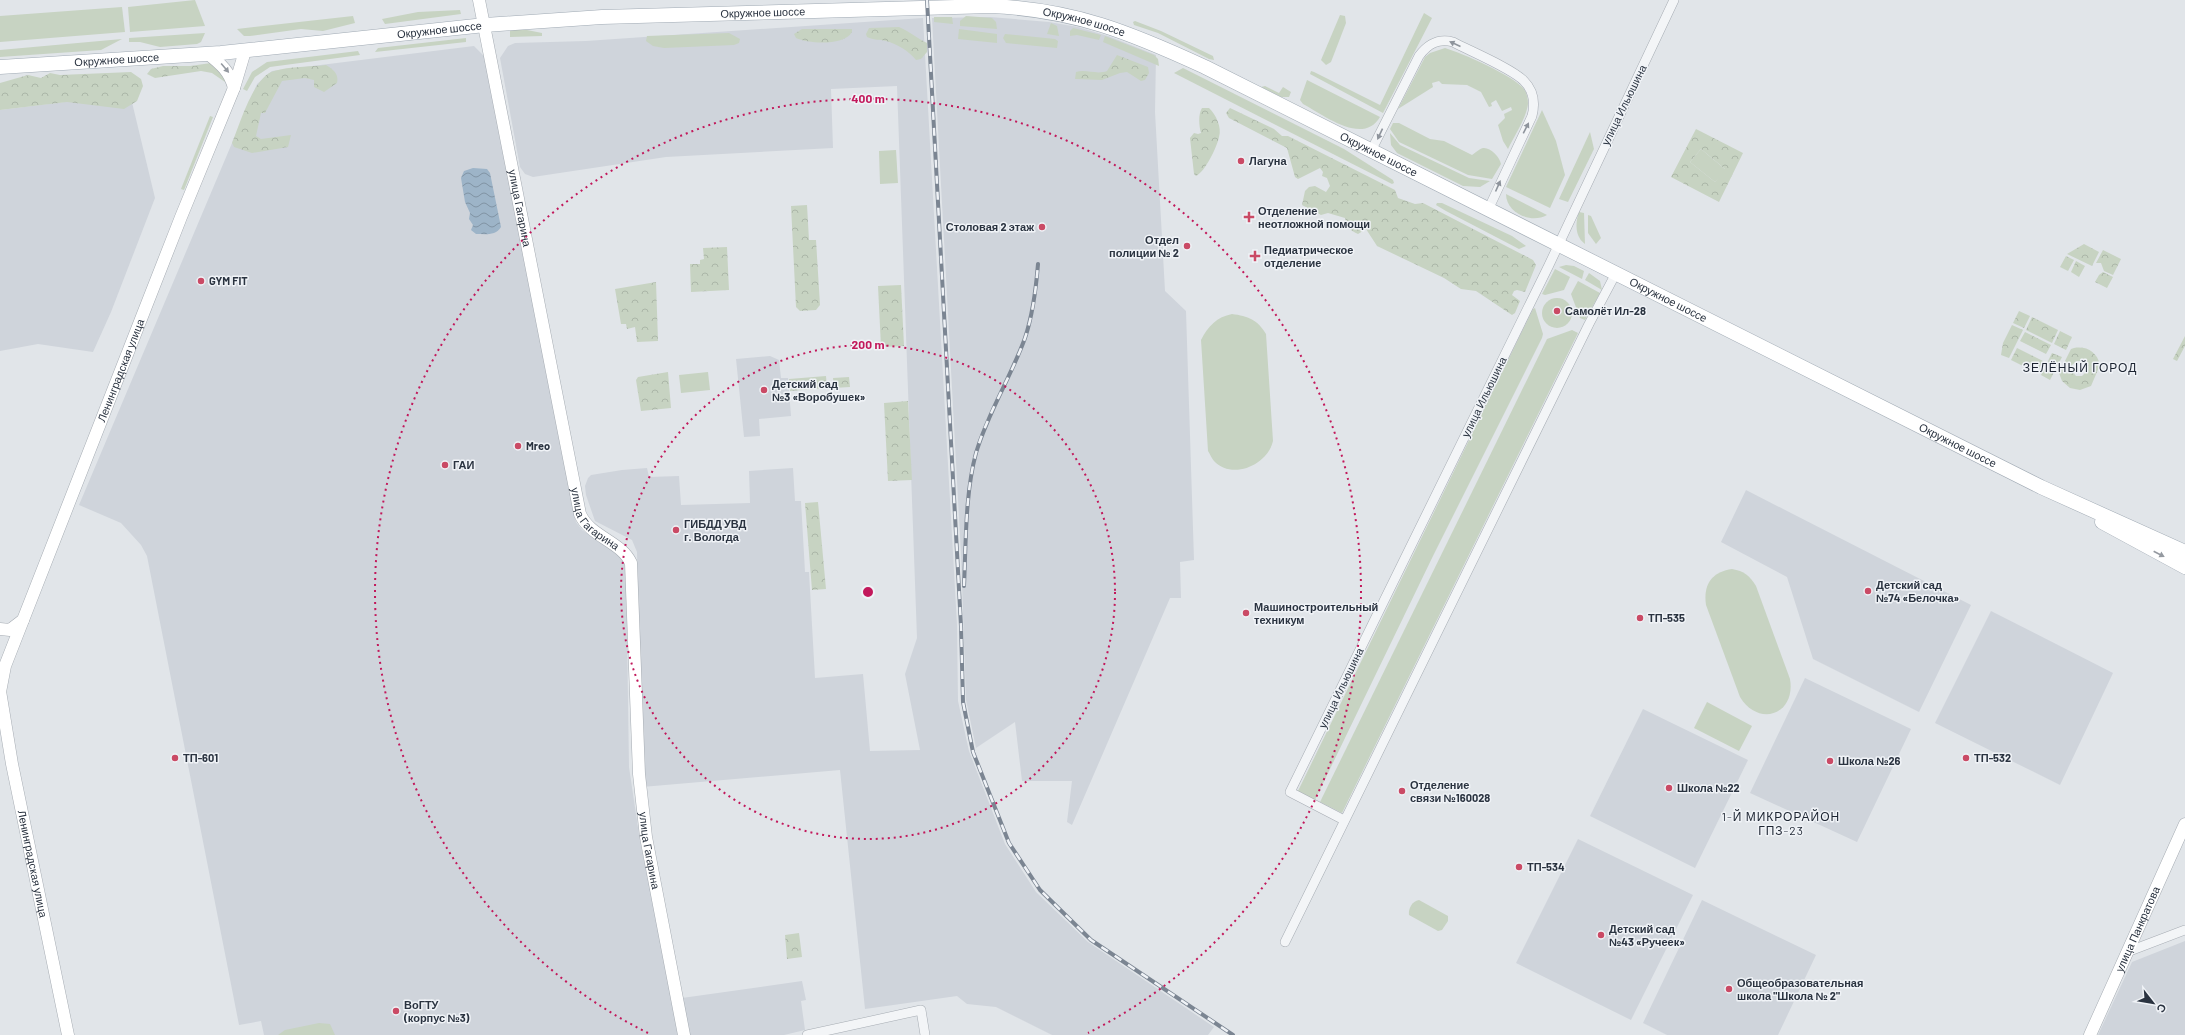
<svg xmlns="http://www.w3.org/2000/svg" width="2185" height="1035" viewBox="0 0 2185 1035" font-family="Barlow,sans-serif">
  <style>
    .built { fill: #cfd4db }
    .grass { fill: #c7d3c2 }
    .forest { fill: url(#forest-crowns); fill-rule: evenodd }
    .water { fill: url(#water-waves) }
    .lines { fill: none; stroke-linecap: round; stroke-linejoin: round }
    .street-casing { stroke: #a6acb3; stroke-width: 10 }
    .secondary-casing { stroke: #a6acb3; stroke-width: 13 }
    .primary-casing { stroke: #a0aab4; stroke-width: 15 }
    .street { stroke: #f3f5f7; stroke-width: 9 }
    .secondary { stroke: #fff; stroke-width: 12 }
    .primary { stroke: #fff; stroke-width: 14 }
    .rail-casing { stroke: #7b8592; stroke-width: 4 }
    .rail { stroke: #f0f3f7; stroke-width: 2.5; stroke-dasharray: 8; stroke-linecap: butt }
    .oneway { fill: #8e949c }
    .oneway2 { fill: #9499a0 }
    .ring { fill: none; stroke: #c2185b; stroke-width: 2; stroke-dasharray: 2 4 }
    .poi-dot { fill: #ca4a65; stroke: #f0f3f7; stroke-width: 1.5 }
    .labels { text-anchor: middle; stroke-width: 3; stroke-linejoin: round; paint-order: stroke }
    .street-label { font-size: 11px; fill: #2a3340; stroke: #f0f3f7 }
    .poi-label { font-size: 11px; font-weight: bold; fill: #2a3340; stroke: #f0f3f7; text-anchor: start }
    .neighbourhood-label { font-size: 12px; letter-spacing: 1px; fill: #1c2431; stroke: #f0f3f7 }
    .centre { fill: #c2185b; stroke: #f0f3f7; stroke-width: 2 }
    .ring-label { font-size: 12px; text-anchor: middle; font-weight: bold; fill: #c2185b; stroke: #f0f3f7; stroke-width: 3; stroke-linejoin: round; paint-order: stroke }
  </style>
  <defs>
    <pattern id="forest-crowns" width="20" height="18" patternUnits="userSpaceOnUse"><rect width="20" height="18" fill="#c7d3c2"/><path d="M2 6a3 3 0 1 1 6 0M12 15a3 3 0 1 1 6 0" fill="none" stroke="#abb6a8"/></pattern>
    <pattern id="water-waves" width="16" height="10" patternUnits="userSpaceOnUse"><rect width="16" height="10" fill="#9db4c8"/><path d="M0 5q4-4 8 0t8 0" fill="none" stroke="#8093a4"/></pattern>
  </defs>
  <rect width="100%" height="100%" fill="#e1e5e9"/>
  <g class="built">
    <polygon points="990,17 1049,22 1078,27 1108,36 1156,55 1155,112 1165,291 1186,311 1194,560 1180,562 1181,598 1170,598 1072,825 1067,822 1072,781 1022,781 1015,722 976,748 966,700 961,555 932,18"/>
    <polygon points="923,18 957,625 958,701 969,751 1005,844 1036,892 1088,942 1214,1027 1208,1035 1052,1035 996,1007 967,1004 957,996 865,1009 840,770 642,787 637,552 632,540 595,521 586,495 585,486 588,478 591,475 622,470 647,468 649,477 679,476 681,505 750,503 749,471 793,468 795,501 801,501 805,572 809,572 815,678 863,674 870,751 920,750 905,674 917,638 897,86 831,89 833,148 666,157 533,177 525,174 520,167 500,58 508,46 515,43 586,41"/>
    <polygon points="474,46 485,57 576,522 582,530 620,556 626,566 629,767 640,841 673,1000 678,1035 264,1035 261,1021 239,1025 147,556 141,545 121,523 79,505 257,84 272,71"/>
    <polygon points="130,94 155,198 111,312 93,352 38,344 0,351 0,110"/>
    <polygon points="770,356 779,360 781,378 788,378 791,416 759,419 760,436 744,437 736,359"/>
    <polygon points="1746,490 1971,605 1919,712 1813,659 1787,577 1721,542"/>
    <polygon points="1991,611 2113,673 2060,785 1935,723"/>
    <polygon points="1805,678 1911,729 1857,842 1750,793"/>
    <polygon points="1643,709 1748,760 1695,868 1590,816"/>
    <polygon points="1578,839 1693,895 1631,1020 1516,963"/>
    <polygon points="1702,900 1816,955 1778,1035 1667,1035 1643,1023"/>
    <polygon points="2185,941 2185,1035 2098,1035 2132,962"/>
    <polygon points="802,981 806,1000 801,1001 805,1030 784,1035 688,1035 682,998"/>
  </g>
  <g class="grass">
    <polygon points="195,0 205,26 130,32 128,7"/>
    <polygon points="122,7 125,32 0,42 0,16"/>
    <polygon points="460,10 461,14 385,24 382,19 418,12"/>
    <polygon points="1424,13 1432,18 1383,113 1310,74 1311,71 1314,72 1380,105"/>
    <polygon points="1340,15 1345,16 1346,23 1331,62 1326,65 1321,60"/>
    <polygon points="353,16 355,23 323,31 301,29 250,36 244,36 237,29"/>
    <polygon points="966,16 992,18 996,22 997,29 960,26 960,21"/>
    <polygon points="934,17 952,17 953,24 934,22"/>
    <polygon points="1135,21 1161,31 1213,56 1214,60 1209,59 1158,33 1134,25 1133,22"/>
    <polygon points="1051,23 1057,26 1059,36 1047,34"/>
    <polygon points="1073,28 1101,35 1099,40 1077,35 1070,36 1070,31"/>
    <polygon points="522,29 542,33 542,36 510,37 510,30"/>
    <polygon points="959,29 997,34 997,43 958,39"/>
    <polygon points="205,33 201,42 197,44 160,47 140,42 129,42 129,38"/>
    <polygon points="729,33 740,39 739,43 734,45 664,48 653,46 646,41 647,36"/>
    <polygon points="1005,34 1055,39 1058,41 1057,48 1006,43 1003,38"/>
    <polygon points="1105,36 1154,55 1158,59 1159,66 1103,42"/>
    <polygon points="466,38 466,42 375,52 378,48"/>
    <polygon points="122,39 101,50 0,57 0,50"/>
    <path d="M1445,48c17,5 69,28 79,41 3,4 4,10 4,15 -2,15 -14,32 -20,45l-5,-8 -5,-16 7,-7 -1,-4 8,-4 -1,-3 -9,4 -6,-11 -5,3 1,3 -3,1 -8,-15 -14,-7 -25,-1 -3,-3 -7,2 1,4 -35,22 27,-52 5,-4z"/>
    <polygon points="358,51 360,55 270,67 255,77 247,91 243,89 252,72 267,62"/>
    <polygon points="211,63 224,75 225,82 212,73 201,71 201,68 190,66"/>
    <polygon points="1183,68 1344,149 1393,180 1394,183 1392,184 1174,73"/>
    <path d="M1307,80l73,37c-17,29 -56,-2 -77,-13l-3,-4z"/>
    <polygon points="1265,86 1279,93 1283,87 1291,92 1289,97 1281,97 1261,87"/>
    <polygon points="1542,110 1556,141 1565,175 1550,208 1506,187"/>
    <polygon points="210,116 213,117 184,190 181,189"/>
    <path d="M1393,123h6l31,16 14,2 28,14c3,-2 7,-6 11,-7 7,-1 17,9 18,16l-9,15 -24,-4 -69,-33 -9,-13z"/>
    <polygon points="1590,132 1594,149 1568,202 1559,199"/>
    <polygon points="1390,133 1400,145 1469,178 1490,181 1480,187 1463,186 1397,153 1391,145"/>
    <polygon points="1701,149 1726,170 1715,182 1690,162"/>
    <polygon points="896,150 898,183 880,184 879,151"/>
    <path d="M1506,194l41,21c-16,9 -41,-2 -41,-21z"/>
    <polygon points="1437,203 1442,203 1512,236 1526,246 1519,249 1446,211 1436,205"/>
    <path d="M1579,212l5,1 1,31c-10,-7 -10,-21 -6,-32z"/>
    <polygon points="1588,215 1591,216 1601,238 1596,244 1588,233"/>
    <polygon points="1566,265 1574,266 1584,271 1582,279 1559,267"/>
    <polygon points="1555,269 1570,277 1564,290 1545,295 1542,294"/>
    <polygon points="1589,273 1600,281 1602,290 1585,280"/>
    <polygon points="1578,281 1600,293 1585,320 1580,318 1571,294"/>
    <circle cx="1557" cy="313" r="15"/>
    <polygon points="1535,308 1543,334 1542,338 1433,556 1315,800 1298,791 1533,309"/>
    <path d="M1232,314c16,2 26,6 34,20l7,107c-5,23 -40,40 -59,20 -2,-2 -4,-7 -6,-10l-7,-111c7,-14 16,-23 31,-26z"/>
    <polygon points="1572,330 1578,333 1342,813 1320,802 1547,339"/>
    <polygon points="708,372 710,390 681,393 679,375"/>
    <path d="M1732,569c12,2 18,7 24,17l34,93c6,35 -31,49 -50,18l-34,-92c-3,-21 6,-33 26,-36z"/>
    <polygon points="1707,702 1752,726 1739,751 1694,728"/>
    <path d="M1419,900l29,16v5l-6,9 -4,1 -29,-16c-1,-6 3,-14 10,-15z"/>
    <polygon points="319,1023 330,1024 335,1035 278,1035 285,1030"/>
  </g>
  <g class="forest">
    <path d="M899,27c12,5 17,11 28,16v9l-6,7 -5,1c-7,-9 -19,-16 -30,-19 -7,-2 -10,0 -19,-4l-1,-3 3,-6z"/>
    <path d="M802,29h50v3c-8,14 -43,12 -56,6l-2,-4z"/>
    <path d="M1117,55l31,12 1,6 -4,7 -4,1 -14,-9 -7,1 -18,7 -27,-1 1,-7c10,-3 21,3 31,-1z"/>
    <path d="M326,65c8,5 13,9 11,18l-13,9 -10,-5v-7l-9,-2 -23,3 -17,32h-4l-5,23 5,3 30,-4 -3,12 -36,6 -18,-6 -2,-4c8,-19 21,-66 42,-72 16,-5 36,-4 52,-6z"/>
    <polygon points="163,66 198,66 201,68 201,71 155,78 147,74 151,69"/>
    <polygon points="131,72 141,79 143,86 137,101 124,109 67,102 0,110 0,83 28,75 41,78 50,73 60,75"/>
    <path d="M1202,108h7c7,7 13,19 10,29 -2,10 -14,35 -23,39l-2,-2 -4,-36 4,-5 4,1 3,-1c-2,-7 -3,-19 1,-25z"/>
    <path d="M1230,108l44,21 8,7h6l107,54 3,8 17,6 8,-1 110,57 3,5 -11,27 -8,-2 -3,1 -2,4 8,6 -5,12 -3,2 -36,-24 -15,-2 -17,-11 -67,-32 -11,-17 -8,5c-9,-4 -11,-7 -13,-16l-17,-5 -7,2 -19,-10 3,-14 4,-4 6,-1 11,6 4,-6 -3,-8 -5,-2 1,-4 -3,-4 -22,11 -3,-2 -8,-29 -58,-30 -3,-5z"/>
    <path d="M1696,129l47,24 -24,49 -48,-25zM1701,149l24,20 -10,13 -25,-20z"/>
    <polygon points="807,205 809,240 816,240 820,305 816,310 800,311 796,307 791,206"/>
    <polygon points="2084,244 2099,252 2092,266 2067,254"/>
    <polygon points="727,247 729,290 691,292 690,264 700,264 700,260 704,259 703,248"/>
    <polygon points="2103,250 2121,259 2113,275 2104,271 2101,263 2096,263"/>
    <polygon points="2066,256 2074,260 2068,271 2060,267"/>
    <polygon points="2076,261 2085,266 2079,277 2071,272"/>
    <polygon points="2103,272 2113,277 2107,288 2095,282 2099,275"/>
    <polygon points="656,282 658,341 637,342 635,327 627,329 626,324 621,324 615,289"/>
    <polygon points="901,285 904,346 881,347 878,286"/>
    <polygon points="2019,311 2030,316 2024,328 2013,323"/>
    <polygon points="2032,317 2058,330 2052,343 2026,330"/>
    <polygon points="2012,325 2023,330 2009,358 2001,355 2003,343"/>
    <polygon points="2060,331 2072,337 2066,350 2054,344"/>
    <polygon points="2025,332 2051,345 2046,354 2020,341"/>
    <polygon points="2185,336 2185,346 2177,361 2173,359"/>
    <polygon points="2017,348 2043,361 2037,373 2011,360"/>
    <path d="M2074,348c13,-2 23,4 26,17l-9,21 -11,4 -10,-2 -8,-7 -3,-8 12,-24zM2077,361h6l4,5 -1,6 -4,4h-6l-4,-5v-6z"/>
    <polygon points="2052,353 2062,357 2050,380 2041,375"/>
    <polygon points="668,372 671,408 641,411 636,380 638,377"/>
    <polygon points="826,376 827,388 790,391 789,379"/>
    <polygon points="849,377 850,387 834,388 833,378"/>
    <polygon points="908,401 912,480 888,481 884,403"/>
    <polygon points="818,502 826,589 812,590 805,503"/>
    <polygon points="799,933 802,957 787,959 785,935"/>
  </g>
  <path class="water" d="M473,168l14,1 3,4 11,54c-5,9 -16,7 -25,7l-5,-4 2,-5 -4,-6 1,-6 -5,-11 -4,-24 3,-7z"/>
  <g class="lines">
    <g class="street-casing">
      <g id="street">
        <path d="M1371,151l48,-95c9,-12 19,-18 34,-14 17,9 60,27 71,39 10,10 11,23 8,35l-44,94"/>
        <polyline points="1344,820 1290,792 1549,265 1674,0"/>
        <polyline points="1285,942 1589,324 1615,275"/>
        <polyline points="2127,952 2185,930"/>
        <polyline points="807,1035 921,1010 925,1035"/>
      </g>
    </g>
    <g class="secondary-casing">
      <g id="secondary">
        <path id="s1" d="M479,0l101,514c10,23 41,27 51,49l8,211 7,63 38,198"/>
        <path d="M208,54c13,10 22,18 26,34"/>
        <polyline points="0,629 10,630 23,620"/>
        <path id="s2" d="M0,691l12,73 56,271"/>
        <path id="s3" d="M0,692l5,-26 176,-449 53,-129 11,-37"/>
        <path id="s4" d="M2090,1035l95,-211"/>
      </g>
    </g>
    <g class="primary-casing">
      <g id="primary">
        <path id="s5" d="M0,67l221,-14 264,-28 117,-8 389,-11c84,4 138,26 214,61l836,420 144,65"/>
        <polyline points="2102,522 2185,567"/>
      </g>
    </g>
    <use href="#street" class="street"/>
    <use href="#secondary" class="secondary"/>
    <use href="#primary" class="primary"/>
    <g class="rail-casing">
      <g id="rail">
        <polyline points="927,0 961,626 963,702 973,752 1009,843 1040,890 1091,940 1233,1035"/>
        <path d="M964,586c2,-43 1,-92 12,-133 12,-41 35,-76 49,-115 8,-24 11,-49 13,-74"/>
      </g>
    </g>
    <use href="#rail" class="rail"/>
  </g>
  <defs><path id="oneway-solid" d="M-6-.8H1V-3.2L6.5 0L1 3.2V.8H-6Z"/></defs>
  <g class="oneway">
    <use href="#oneway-solid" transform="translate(1455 44) rotate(-156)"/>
    <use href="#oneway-solid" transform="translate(1526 128) rotate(-63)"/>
    <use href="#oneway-solid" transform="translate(1380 134) rotate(115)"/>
    <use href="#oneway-solid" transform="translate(1498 186) rotate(-66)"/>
  </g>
  <g class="oneway2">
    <use href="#oneway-solid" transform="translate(225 68) rotate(50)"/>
    <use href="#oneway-solid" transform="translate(2159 554) rotate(27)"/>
  </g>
  <g class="ring">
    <circle cx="868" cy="592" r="247"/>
    <path d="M648 1033A493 493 0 1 1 1088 1033"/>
  </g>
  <g class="poi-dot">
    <circle cx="1241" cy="161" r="4"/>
    <path d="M1247 211h4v4h4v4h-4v4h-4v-4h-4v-4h4z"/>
    <circle cx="1042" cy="227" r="4"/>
    <circle cx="1187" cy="246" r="4"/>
    <path d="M1253 250h4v4h4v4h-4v4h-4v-4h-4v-4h4z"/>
    <circle cx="201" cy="281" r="4"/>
    <circle cx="1557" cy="311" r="4"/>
    <circle cx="764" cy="390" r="4"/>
    <circle cx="518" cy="446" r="4"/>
    <circle cx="445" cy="465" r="4"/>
    <circle cx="676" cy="530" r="4"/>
    <circle cx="1868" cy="591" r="4"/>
    <circle cx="1246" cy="613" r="4"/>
    <circle cx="1640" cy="618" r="4"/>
    <circle cx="175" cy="758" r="4"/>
    <circle cx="1966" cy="758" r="4"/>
    <circle cx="1830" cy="761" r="4"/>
    <circle cx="1669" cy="788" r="4"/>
    <circle cx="1402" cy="791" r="4"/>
    <circle cx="1519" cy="867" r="4"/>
    <circle cx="1601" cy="935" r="4"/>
    <circle cx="1729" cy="989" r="4"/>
    <circle cx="396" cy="1011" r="4"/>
  </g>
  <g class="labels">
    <g class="street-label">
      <text dy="4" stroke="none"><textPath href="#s5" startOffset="765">Окружное шоссе</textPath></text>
      <text dy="4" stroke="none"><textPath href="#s5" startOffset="1088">Окружное шоссе</textPath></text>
      <text dy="4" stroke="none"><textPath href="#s5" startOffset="441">Окружное шоссе</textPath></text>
      <text dy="4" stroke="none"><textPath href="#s5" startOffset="117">Окружное шоссе</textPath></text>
      <text transform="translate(1624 105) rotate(-64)" y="4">улица Ильюшина</text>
      <text dy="4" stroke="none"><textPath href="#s5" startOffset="1412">Окружное шоссе</textPath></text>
      <text dy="4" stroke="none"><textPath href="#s1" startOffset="212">улица Гагарина</textPath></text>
      <text dy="4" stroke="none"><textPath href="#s5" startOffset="1736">Окружное шоссе</textPath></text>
      <text dy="4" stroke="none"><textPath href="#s3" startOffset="344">Ленинградская улица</textPath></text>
      <text transform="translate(1484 397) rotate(-64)" y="4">улица Ильюшина</text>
      <text dy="4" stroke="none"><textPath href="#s5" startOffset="2060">Окружное шоссе</textPath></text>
      <text dy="4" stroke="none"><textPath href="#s1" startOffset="536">улица Гагарина</textPath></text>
      <text transform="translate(1341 688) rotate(-64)" y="4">улица Ильюшина</text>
      <text dy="4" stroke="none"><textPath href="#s1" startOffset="884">улица Гагарина</textPath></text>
      <text dy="4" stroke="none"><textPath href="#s2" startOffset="176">Ленинградская улица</textPath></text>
      <text dy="4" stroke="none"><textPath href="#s4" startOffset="116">улица Панкратова</textPath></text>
    </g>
    <g class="poi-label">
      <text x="1249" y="165">Лагуна</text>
      <text x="1258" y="215">Отделение<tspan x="1258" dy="13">неотложной помощи</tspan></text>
      <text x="1034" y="231" text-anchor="end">Столовая 2 этаж</text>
      <text x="1179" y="244" text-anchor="end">Отдел<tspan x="1179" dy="13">полиции № 2</tspan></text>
      <text x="1264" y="254">Педиатрическое<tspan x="1264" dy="13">отделение</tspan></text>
      <text x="209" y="285">GYM FIT</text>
      <text x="1565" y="315">Самолёт Ил-28</text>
      <text x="772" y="388">Детский сад<tspan x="772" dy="13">№3 «Воробушек»</tspan></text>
      <text x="526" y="450">Mreo</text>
      <text x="453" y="469">ГАИ</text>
      <text x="684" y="528">ГИБДД УВД<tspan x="684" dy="13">г. Вологда</tspan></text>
      <text x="1876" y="589">Детский сад<tspan x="1876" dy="13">№74 «Белочка»</tspan></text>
      <text x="1254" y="611">Машиностроительный<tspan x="1254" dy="13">техникум</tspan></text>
      <text x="1648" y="622">ТП-535</text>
      <text x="183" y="762">ТП-601</text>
      <text x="1974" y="762">ТП-532</text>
      <text x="1838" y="765">Школа №26</text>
      <text x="1410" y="789">Отделение<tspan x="1410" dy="13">связи №160028</tspan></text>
      <text x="1677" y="792">Школа №22</text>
      <text x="1527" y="871">ТП-534</text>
      <text x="1609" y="933">Детский сад<tspan x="1609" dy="13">№43 «Ручеек»</tspan></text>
      <text x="1737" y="987">Общеобразовательная<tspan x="1737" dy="13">школа "Школа № 2"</tspan></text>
      <text x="404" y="1009">ВоГТУ<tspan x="404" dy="13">(корпус №3)</tspan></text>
    </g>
    <g class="neighbourhood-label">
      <text x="2080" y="372">ЗЕЛЁНЫЙ ГОРОД</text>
      <text x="1781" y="821">1-Й МИКРОРАЙОН<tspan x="1781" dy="14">ГПЗ-23</tspan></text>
    </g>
  </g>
  <circle cx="868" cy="592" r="6" class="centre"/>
  <g class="ring-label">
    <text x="868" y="103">400 m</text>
    <text x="868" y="349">200 m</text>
  </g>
  <g transform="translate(2153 1003) rotate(121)" stroke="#f0f3f7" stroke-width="3" paint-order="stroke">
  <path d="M0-3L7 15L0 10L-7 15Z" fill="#2a3340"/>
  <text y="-6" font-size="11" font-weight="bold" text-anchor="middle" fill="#2a3340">С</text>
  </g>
</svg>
